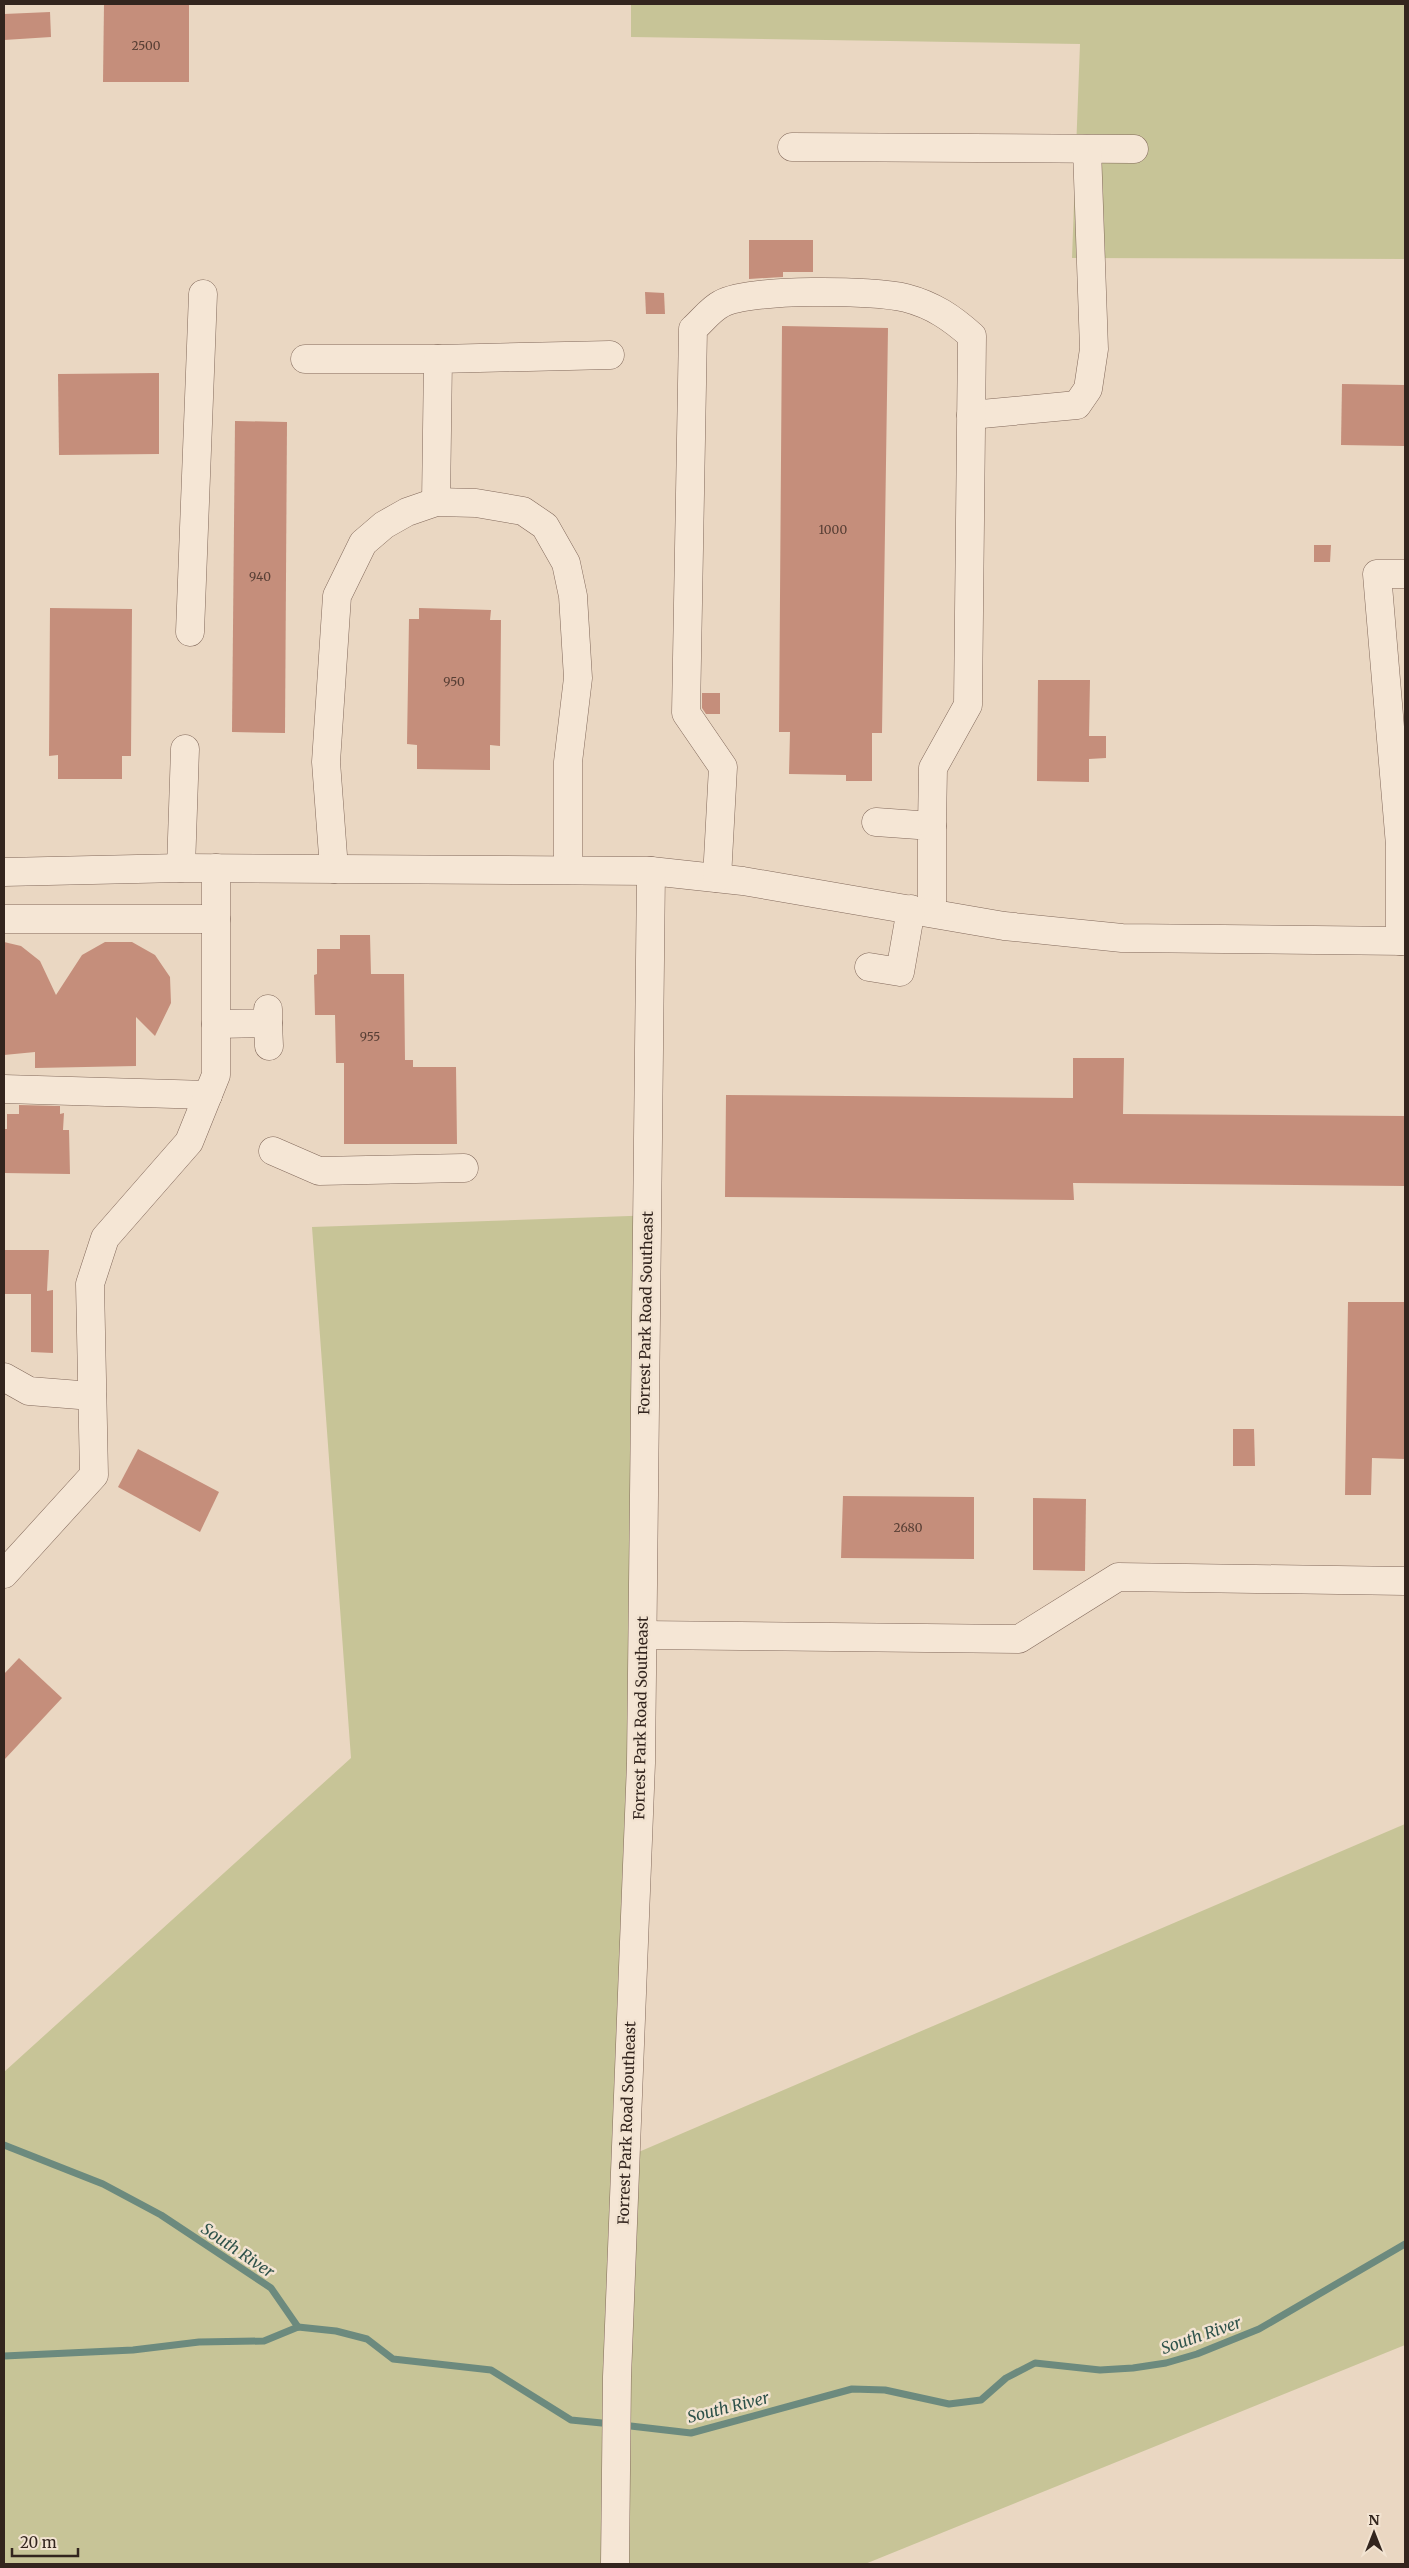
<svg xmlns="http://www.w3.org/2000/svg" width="1409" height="2568" viewBox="0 0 1409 2568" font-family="Merriweather,serif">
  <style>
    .green { fill: #c7c497 }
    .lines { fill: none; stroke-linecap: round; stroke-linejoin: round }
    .stream { stroke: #6c8a7e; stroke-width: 7 }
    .building { fill: #c58e7b }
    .minor-casing { stroke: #82695b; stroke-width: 29 }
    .minor { stroke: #f5e6d5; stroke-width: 28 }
    .labels { text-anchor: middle; stroke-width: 5; stroke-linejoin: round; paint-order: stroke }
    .number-label { font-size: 12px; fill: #583f35 }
    .street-label { font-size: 15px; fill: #33251e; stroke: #f2e3d1 }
    .water-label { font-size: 16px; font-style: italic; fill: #2e524a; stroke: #f2e3d1 }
  </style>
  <rect width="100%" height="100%" fill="#ead7c2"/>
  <g class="green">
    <polygon points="631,4 1405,4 1405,259 1072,258 1080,44 631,37"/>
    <polygon points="658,1215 627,2157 1405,1824 1405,2345 865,2564 4,2564 4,2072 351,1758 312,1227"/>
  </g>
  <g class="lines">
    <g class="stream">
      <polyline points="4,2145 103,2184 161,2215 271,2288 298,2327"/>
      <polyline points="4,2356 133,2350 199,2342 264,2341 298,2327 336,2331 367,2339 393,2359 491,2370 571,2420 612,2424"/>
      <polyline points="622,2425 691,2433 852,2389 885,2390 949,2404 981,2400 1006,2378 1035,2363 1100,2370 1133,2368 1166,2363 1197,2354 1259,2329 1405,2244"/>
    </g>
  </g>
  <g class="building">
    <polygon points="104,4 189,4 189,82 103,82"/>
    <polygon points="50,12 51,37 4,40 4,14"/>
    <polygon points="749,240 813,240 813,272 783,272 783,277 749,279"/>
    <polygon points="645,292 664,293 665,314 646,314"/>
    <polygon points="782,326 888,328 882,733 872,733 872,781 846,781 846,775 789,774 790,732 779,732"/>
    <polygon points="159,373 159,454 59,455 58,374"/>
    <polygon points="1342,384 1405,385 1404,446 1341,445"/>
    <polygon points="235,421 287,422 285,733 232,732"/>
    <polygon points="1314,545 1331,545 1330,562 1314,562"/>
    <polygon points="50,608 132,609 131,756 122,756 122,779 58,779 58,755 49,756"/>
    <polygon points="419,608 491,610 490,620 501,620 500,746 490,745 490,770 417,769 417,745 407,744 409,619 419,619"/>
    <polygon points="1038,680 1090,680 1089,736 1106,736 1106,758 1089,759 1089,782 1037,781"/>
    <polygon points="702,693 720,693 720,714 706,714 702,708"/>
    <polygon points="340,935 370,935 371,974 404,974 405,1060 413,1060 413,1067 456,1067 457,1144 344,1144 344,1063 336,1063 335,1015 315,1015 314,975 317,974 317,949 340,949"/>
    <polygon points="4,942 21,946 40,961 56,995 82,955 105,942 132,942 155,955 170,977 171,1003 155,1036 136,1017 136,1066 35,1068 35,1052 4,1055"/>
    <polygon points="1073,1058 1124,1058 1123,1114 1405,1116 1405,1186 1073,1183 1074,1200 725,1197 726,1095 1073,1098"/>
    <polygon points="19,1105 60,1106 60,1114 64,1113 63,1130 69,1130 70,1174 4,1173 4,1129 7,1129 7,1114 19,1114"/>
    <polygon points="4,1250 49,1250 47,1291 53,1290 53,1353 31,1352 31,1294 4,1294"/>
    <polygon points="1348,1302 1405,1302 1405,1459 1372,1458 1371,1495 1345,1495"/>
    <polygon points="1233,1429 1254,1429 1255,1466 1233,1466"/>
    <polygon points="138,1449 219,1492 200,1532 118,1487"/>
    <polygon points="843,1496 974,1497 974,1559 841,1558"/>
    <polygon points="1033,1498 1086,1499 1085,1571 1033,1570"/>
    <polygon points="19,1658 62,1698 4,1760 4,1674"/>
  </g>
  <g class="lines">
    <g class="minor-casing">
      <g id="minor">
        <polyline points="792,147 1134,149"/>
        <polyline points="305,359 438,359"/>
        <polyline points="971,415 1077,405 1088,389 1094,349 1087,149"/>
        <polyline points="436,502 438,359 610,355"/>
        <polyline points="190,632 203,294"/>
        <polyline points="876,822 932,826 932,913"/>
        <polyline points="181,868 185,749"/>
        <polyline points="334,869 326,762 337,596 363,543 384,525 407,512 436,502 476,503 523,511 545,526 566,563 573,596 578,678 568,762 568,870"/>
        <polyline points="4,872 181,868 651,871 743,881 1004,926 1122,938 1405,941"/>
        <path d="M717,878l6,-111 -37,-54 7,-384c9,-8 18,-20 28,-25 28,-16 153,-14 185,-6 27,7 46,20 66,38l-4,369 -35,63 -1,58"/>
        <polyline points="4,919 216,919"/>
        <polyline points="1400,941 1400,845 1377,574 1405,574"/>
        <polyline points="869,967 900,972 911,909"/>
        <polyline points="268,1023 269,1046"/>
        <polyline points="216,1024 268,1023 268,1009"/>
        <polyline points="4,1089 208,1095"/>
        <polyline points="273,1151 319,1171 464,1168"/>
        <polyline points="4,1377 29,1391 92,1396"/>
        <polyline points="4,1574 94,1475 90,1284 105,1238 189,1142 216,1075 216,868"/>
        <polyline points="643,1635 1019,1639 1118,1577 1405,1581"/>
        <polyline points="615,2564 617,2377 641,1763 651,871"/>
      </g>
    </g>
    <use href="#minor" class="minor"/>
  </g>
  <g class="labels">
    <g class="number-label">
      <text x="146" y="50">2500</text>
      <text x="833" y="534">1000</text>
      <text x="260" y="581">940</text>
      <text x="454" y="686">950</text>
      <text x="370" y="1041">955</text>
      <text x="908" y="1532">2680</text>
    </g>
    <g class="street-label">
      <text transform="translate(646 1313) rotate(-89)" y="5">Forrest Park Road Southeast</text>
      <text transform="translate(641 1718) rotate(-89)" y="5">Forrest Park Road Southeast</text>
      <text transform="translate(627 2123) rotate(-88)" y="5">Forrest Park Road Southeast</text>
    </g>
    <g class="water-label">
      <text transform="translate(238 2250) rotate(34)" y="6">South River</text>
      <text transform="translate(1201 2335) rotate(-19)" y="6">South River</text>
      <text transform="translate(728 2407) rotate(-14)" y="6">South River</text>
    </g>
  </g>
  <rect width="1409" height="2568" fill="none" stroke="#33251e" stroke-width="10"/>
  <g transform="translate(1374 2533)" stroke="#f2e3d1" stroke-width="4" paint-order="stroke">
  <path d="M0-4L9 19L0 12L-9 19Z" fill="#33251e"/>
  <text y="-8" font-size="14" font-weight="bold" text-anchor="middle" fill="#33251e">N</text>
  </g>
  <path d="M12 2548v8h66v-8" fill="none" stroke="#33251e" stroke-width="2.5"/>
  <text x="20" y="2548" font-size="15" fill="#33251e" stroke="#f2e3d1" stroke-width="4" paint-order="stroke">20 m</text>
</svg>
